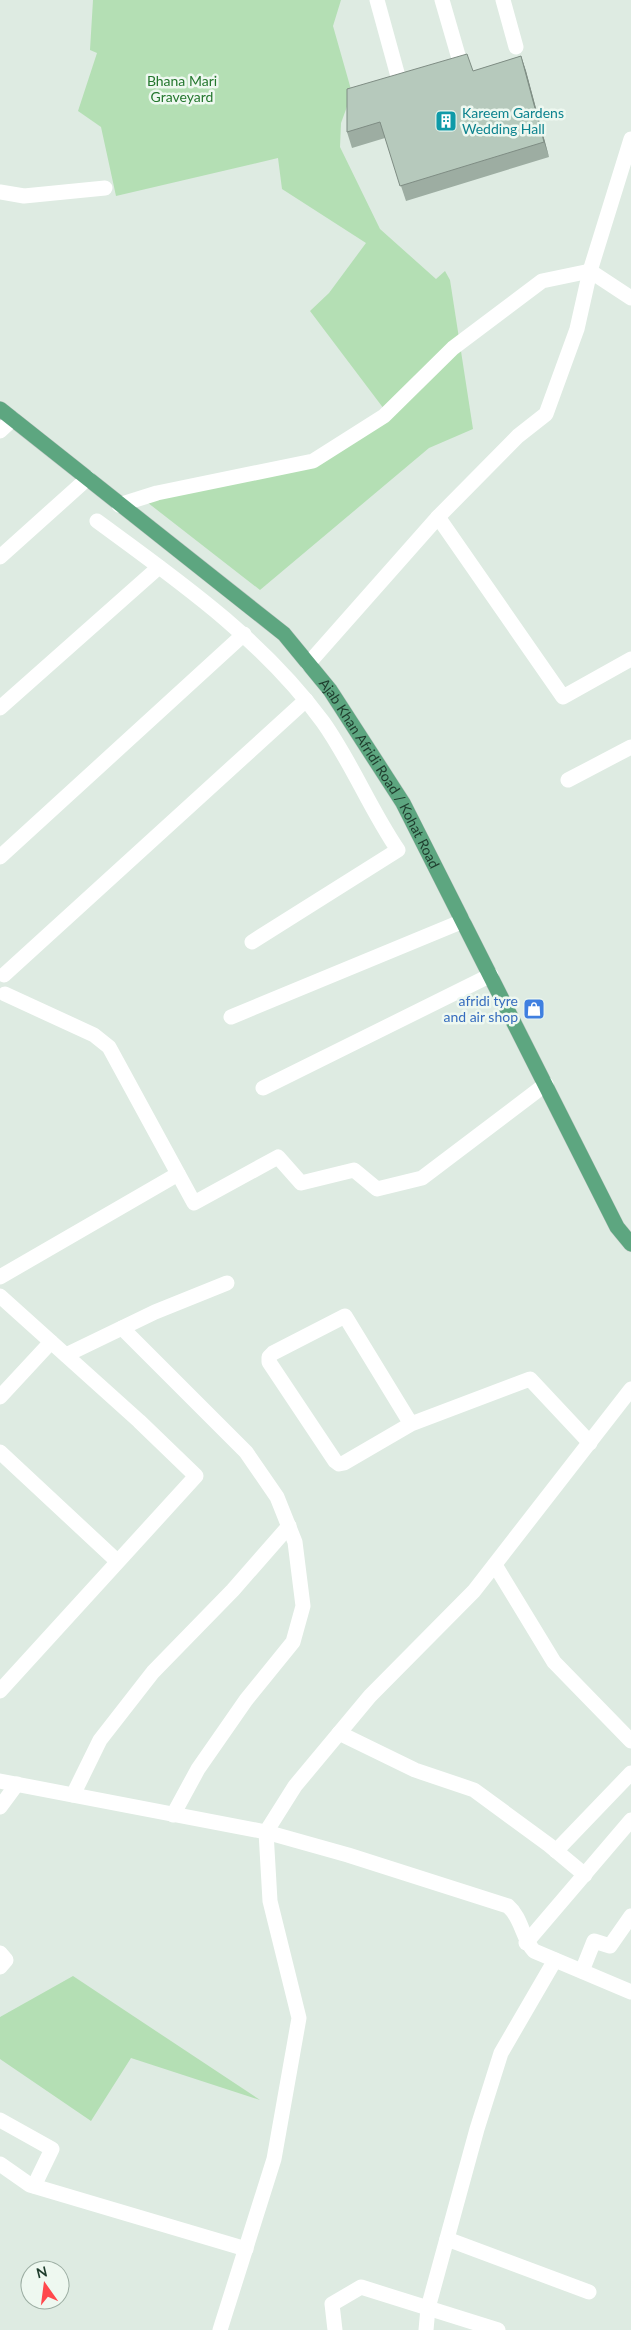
<svg xmlns="http://www.w3.org/2000/svg" width="631" height="2330" viewBox="0 0 631 2330" font-family="Lato,sans-serif">
  <style>
    .green { fill: #b4dfb4 }
    .lines { fill: none; stroke-linecap: round; stroke-linejoin: round }
    .major-casing { stroke: #c0c8c4; stroke-width: 16 }
    .minor { stroke: #fff; stroke-width: 15 }
    .major { stroke: #5da680; stroke-width: 15 }
    .wall { fill: #9dada2 }
    .shaded-wall { fill: #7f8d84 }
    .building { fill: #b6c9bc; stroke: #7f8d84 }
    .labels { text-anchor: middle; stroke-width: 5; stroke-linejoin: round; paint-order: stroke }
    .park-label { font-size: 14px; fill: #24772e; stroke: #eef8f0 }
    .culture-label { font-size: 14px; fill: #0d838f; stroke: #eef8f0; text-anchor: start }
    .street-label { font-size: 14px; fill: #1e3c2c; stroke: #eef8f0 }
    .shop-label { font-size: 14px; fill: #366cbe; stroke: #eef8f0; text-anchor: end }
  </style>
  <rect width="100%" height="100%" fill="#deebe2"/>
  <g class="green">
    <polygon points="93,0 341,0 333,26 352,93 341,123 340,147 380,229 436,279 445,271 450,280 473,429 429,448 260,590 134,492 157,493 313,461 387,413 310,311 329,293 366,243 282,189 278,158 116,196 101,127 78,111 97,53 90,50"/>
    <polygon points="73,1976 260,2100 131,2058 91,2121 0,2059 0,2017"/>
  </g>
  <g class="lines">
    <g class="major-casing">
      <g id="major">
        <path id="s1" d="M0,409l284,225 46,56 73,113 214,424 14,17"/>
      </g>
    </g>
    <g class="minor">
      <polyline points="377,0 399,80"/>
      <polyline points="442,0 460,62"/>
      <polyline points="503,0 516,47"/>
      <polyline points="0,192 24,196 105,188"/>
      <polyline points="0,431 13,419"/>
      <polyline points="119,505 157,493 313,461 384,416 453,348 542,281 590,271 631,298"/>
      <polyline points="438,517 563,697 631,659"/>
      <path d="M97,521c82,60 165,118 226,201 29,41 47,87 75,128l-146,92"/>
      <polyline points="0,557 88,478"/>
      <polyline points="308,664 438,517 518,436 546,414 577,329 590,271 631,139"/>
      <polyline points="0,708 159,567"/>
      <polyline points="568,780 631,747"/>
      <polyline points="0,857 244,634"/>
      <polyline points="4,975 306,700"/>
      <polyline points="5,994 94,1035 109,1047 194,1203 278,1157 301,1183 354,1170 377,1189 422,1178 546,1084"/>
      <polyline points="231,1017 463,921"/>
      <polyline points="263,1088 491,975"/>
      <polyline points="0,1277 178,1174"/>
      <polyline points="0,1296 139,1421 196,1476 0,1691"/>
      <polyline points="122,1328 246,1452 277,1497 295,1542 303,1606 293,1642 246,1700 198,1769 173,1815"/>
      <polyline points="66,1355 155,1312 227,1283"/>
      <polyline points="0,1397 51,1342"/>
      <polyline points="411,1424 344,1463 339,1464 335,1461 269,1362 269,1357 273,1353 345,1316 411,1424 530,1379 590,1443"/>
      <polyline points="0,1452 117,1561"/>
      <polyline points="495,1565 554,1662 631,1741"/>
      <polyline points="339,1733 415,1770 474,1790 549,1845 585,1875"/>
      <path d="M0,1781l266,51 82,23 160,51c14,12 14,32 26,45l97,41"/>
      <polyline points="73,1795 100,1740 153,1672 233,1590 289,1526"/>
      <polyline points="0,1807 17,1784"/>
      <polyline points="556,1851 631,1773"/>
      <polyline points="526,1943 631,1820"/>
      <polyline points="0,1953 6,1960 0,1967"/>
      <polyline points="582,1971 594,1941 610,1946 631,1916"/>
      <polyline points="0,2120 52,2149 34,2186"/>
      <polyline points="0,2164 30,2185 246,2249"/>
      <polyline points="447,2239 589,2292"/>
      <polyline points="220,2330 274,2159 299,2018 270,1901 266,1832 295,1786 370,1696 474,1591 631,1389"/>
      <polyline points="335,2330 332,2304 361,2287 498,2330"/>
      <polyline points="426,2330 428,2308 477,2129 501,2053 555,1960"/>
    </g>
    <use href="#major" class="major"/>
  </g>
  <polygon class="wall" points="521,56 526,71 549,157 406,201 385,138 352,148 347,132 473,71"/>
  <polygon class="shaded-wall" points="521,56 526,71 549,157 544,142"/>
  <polygon class="building" points="467,54 473,71 521,56 544,142 400,186 380,122 347,132 347,89"/>
  <defs>
    <g id="building-square" transform="scale(1.125)"><rect x="-9" y="-9" width="18" height="18" rx="4" fill="#0f9aa8" stroke="#eef8f0"/><path d="M-4-6H4V6H1V3H-1V6H-4ZM-2.5-4.3h1.7v1.8h-1.7ZM.8-4.3h1.7v1.8H.8ZM-2.5-1h1.7V.8h-1.7ZM.8-1h1.7V.8H.8Z" fill="#fff"/></g>
    <g id="shop-square" transform="scale(1.125)"><rect x="-9" y="-9" width="18" height="18" rx="4" fill="#3f7fe0" stroke="#eef8f0"/><path d="M-5-2.5h2.3a2.7 3.5 0 0 1 5.4 0H5L5.5 6h-11ZM-1.5-2.5h3a1.5 2.3 0 0 0-3 0Z" fill="#fff"/></g>
  </defs>
  <g fill-rule="evenodd">
    <use href="#building-square" x="446" y="121"/>
    <use href="#shop-square" x="534" y="1009"/>
  </g>
  <g class="labels">
    <g class="park-label">
      <text x="182" y="86">Bhana Mari<tspan x="182" dy="16">Graveyard</tspan></text>
    </g>
    <g class="culture-label">
      <text x="462" y="118">Kareem Gardens<tspan x="462" dy="16">Wedding Hall</tspan></text>
    </g>
    <g class="street-label">
      <text dy="5" stroke="none"><textPath href="#s1" startOffset="532">Ajab Khan Afridi Road / Kohat Road</textPath></text>
    </g>
    <g class="shop-label">
      <text x="518" y="1006">afridi tyre<tspan x="518" dy="16">and air shop</tspan></text>
    </g>
  </g>
  <g transform="translate(45 2285) rotate(346)"><circle r="24" fill="#eef8f0" stroke="#9bada2"/>
  <path d="M0-4L9 19L0 12L-9 19Z" fill="#ff484c"/>
  <text y="-8" font-size="14" font-weight="bold" text-anchor="middle" fill="#1e3c2c">N</text>
  </g>
</svg>
